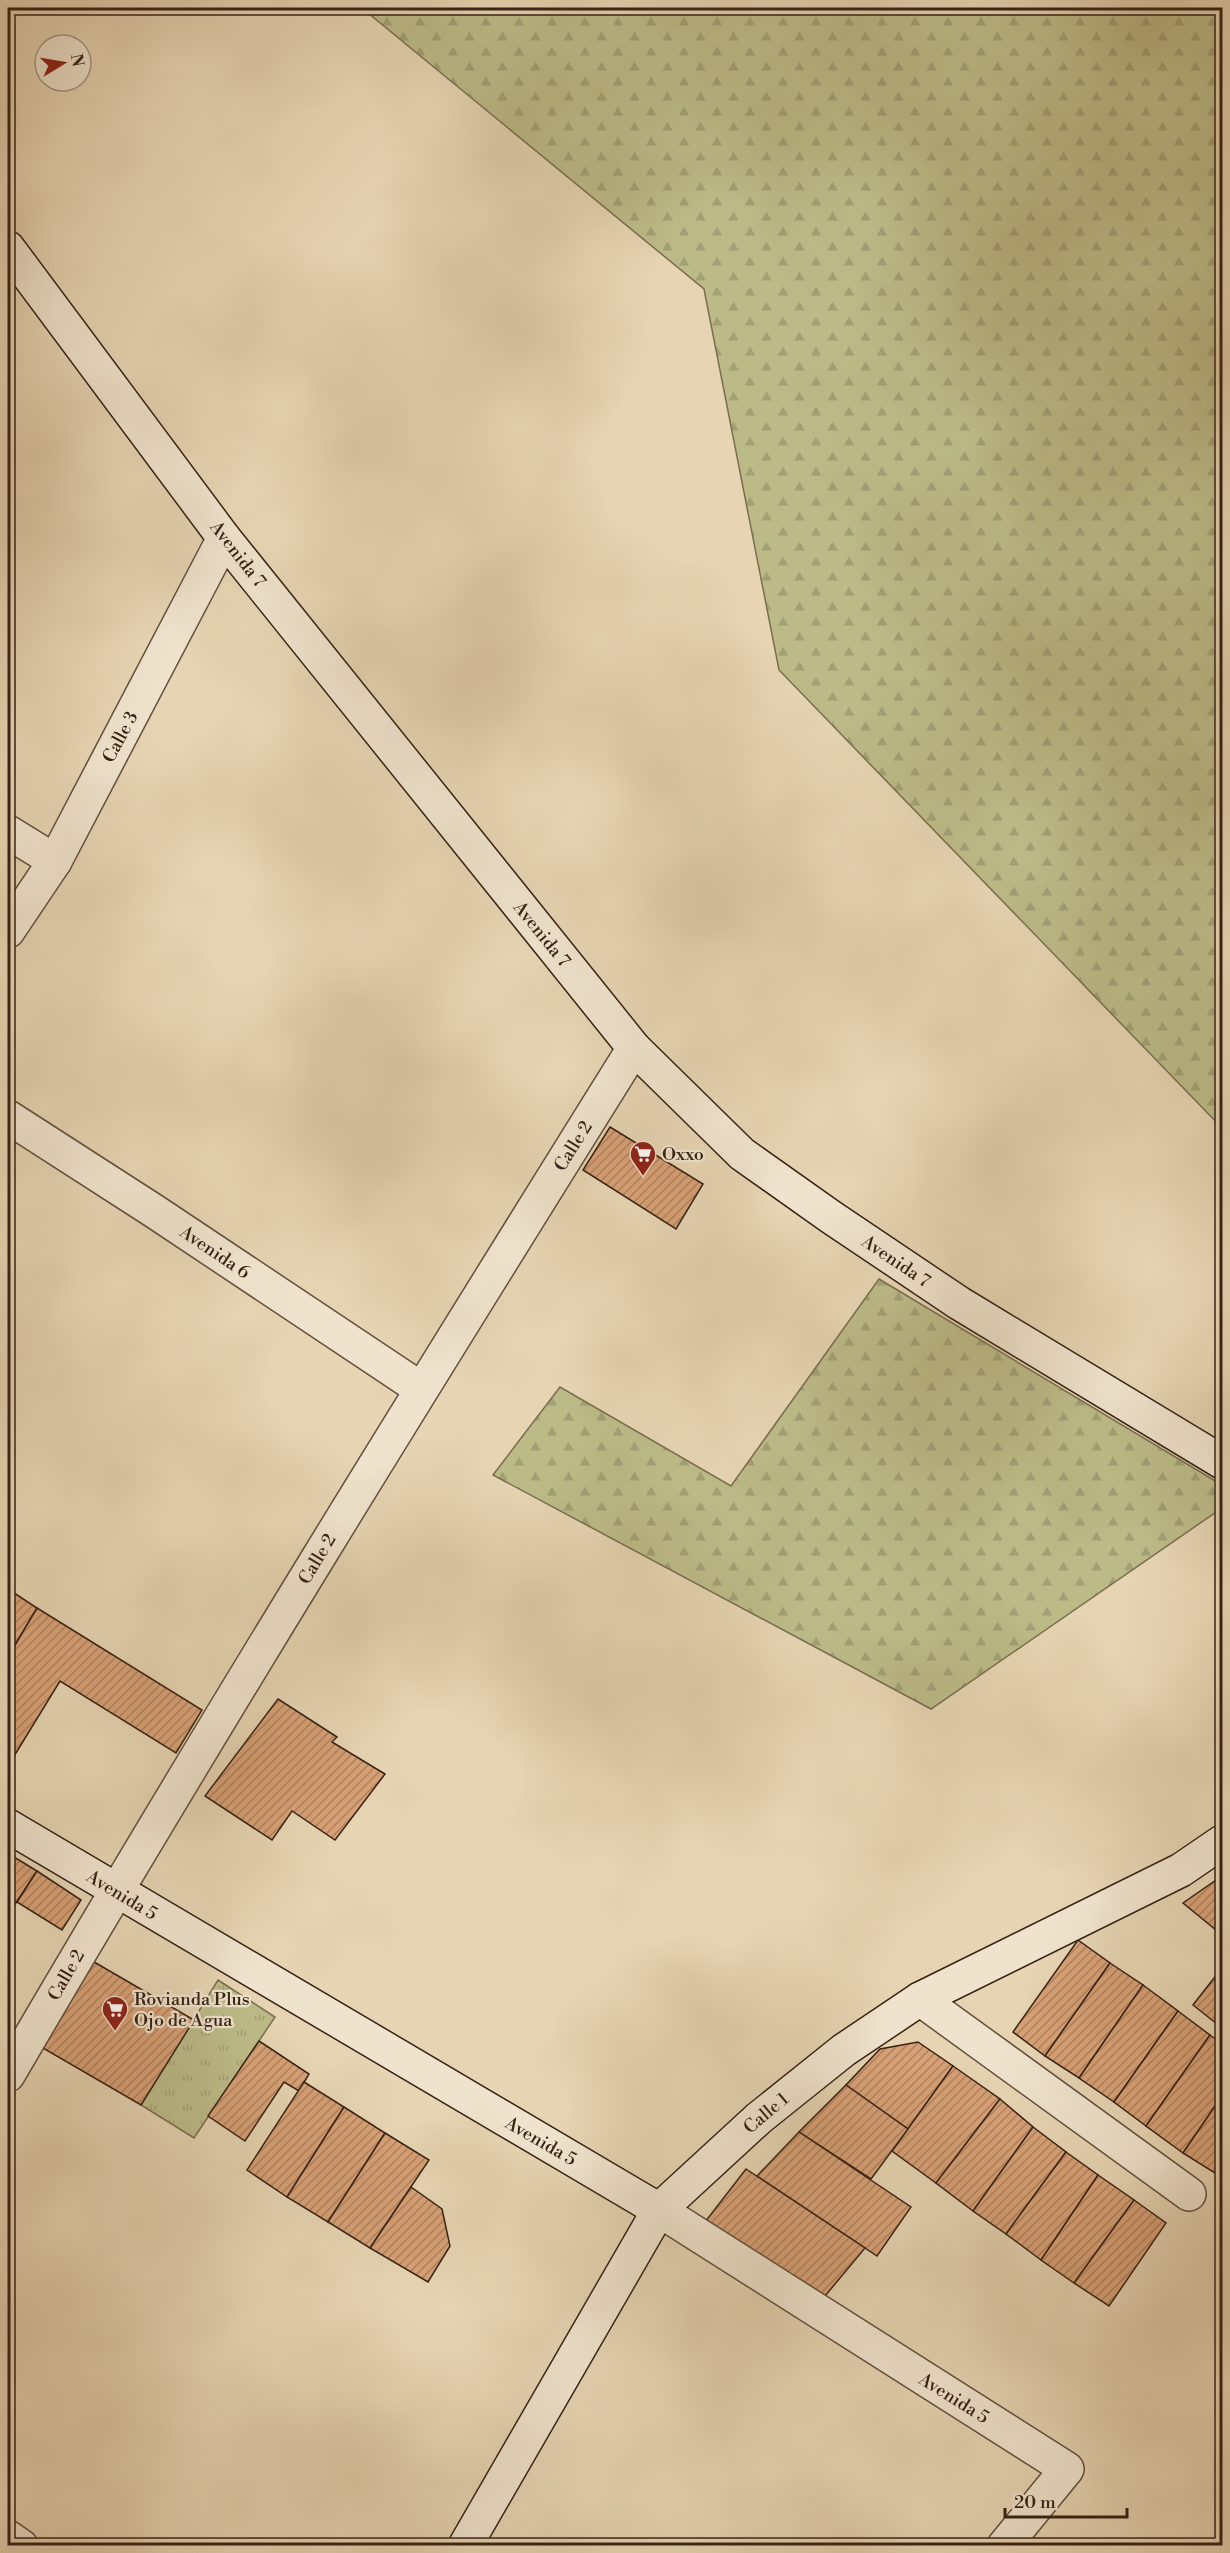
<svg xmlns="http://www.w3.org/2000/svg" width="1230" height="2553" viewBox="0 0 1230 2553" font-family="'Libre Bodoni',serif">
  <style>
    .grass { fill: url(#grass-tufts); stroke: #796e4f; stroke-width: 1.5 }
    .forest { fill: url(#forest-firs); stroke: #796e4f; stroke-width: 1.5 }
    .building { fill: url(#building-hatch); stroke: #362216; stroke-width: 1.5 }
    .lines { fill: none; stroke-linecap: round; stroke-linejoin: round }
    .street-casing { stroke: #624e3d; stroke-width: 36 }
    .secondary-casing { stroke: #362216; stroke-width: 36 }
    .street { stroke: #efe3cd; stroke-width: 33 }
    .secondary { stroke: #efe3cd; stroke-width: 33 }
    .labels { text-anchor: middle; stroke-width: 4.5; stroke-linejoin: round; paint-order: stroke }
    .street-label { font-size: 18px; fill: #362216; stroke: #efe3cd }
    .poi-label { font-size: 18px; fill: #362216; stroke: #efe3cd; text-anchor: start }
  </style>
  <defs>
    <pattern id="grass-tufts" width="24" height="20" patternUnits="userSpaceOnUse" patternTransform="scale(1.5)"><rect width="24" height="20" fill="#bcbb88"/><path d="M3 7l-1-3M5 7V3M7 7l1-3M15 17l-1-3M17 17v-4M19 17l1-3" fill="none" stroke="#a2a075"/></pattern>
    <pattern id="forest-firs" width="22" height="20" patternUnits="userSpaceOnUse" patternTransform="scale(1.5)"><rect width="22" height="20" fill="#bcbb88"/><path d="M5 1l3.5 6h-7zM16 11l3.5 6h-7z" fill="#a2a075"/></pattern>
    <pattern id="building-hatch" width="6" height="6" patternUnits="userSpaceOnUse" patternTransform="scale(1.5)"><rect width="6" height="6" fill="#d7a075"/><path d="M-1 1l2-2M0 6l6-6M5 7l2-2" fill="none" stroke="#af825f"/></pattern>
  </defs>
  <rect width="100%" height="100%" fill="#e6d4b2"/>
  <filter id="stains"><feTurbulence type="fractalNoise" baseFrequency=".00333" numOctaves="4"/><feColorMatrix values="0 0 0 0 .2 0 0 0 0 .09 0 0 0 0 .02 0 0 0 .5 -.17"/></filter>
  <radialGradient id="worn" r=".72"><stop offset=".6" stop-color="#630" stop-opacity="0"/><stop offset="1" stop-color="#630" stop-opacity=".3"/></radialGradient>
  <polygon class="grass" points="218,1980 275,2017 194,2138 141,2105"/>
  <g class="forest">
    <polygon points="362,8 1222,8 1222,1128 779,670 704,289"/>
    <polygon points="879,1279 1222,1485 1222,1508 931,1709 493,1475 560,1387 731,1486"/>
  </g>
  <g class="building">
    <polygon points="610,1127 703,1184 676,1229 583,1170"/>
    <polygon points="8,1589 37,1608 8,1657"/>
    <polygon points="37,1608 202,1710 176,1753 60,1681 8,1766 8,1657"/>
    <polygon points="278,1699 337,1737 332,1742 385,1774 335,1840 292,1811 272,1840 205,1796"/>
    <polygon points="14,1857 37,1871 8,1915 8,1867"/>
    <polygon points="37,1871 81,1900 62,1930 17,1902"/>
    <polygon points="1222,1876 1222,1935 1183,1903"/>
    <polygon points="1078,1940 1110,1963 1045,2056 1013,2032"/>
    <polygon points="89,1959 194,2020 141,2105 36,2044"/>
    <polygon points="1110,1963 1143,1985 1079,2078 1045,2056"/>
    <polygon points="1222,1968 1222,2028 1193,2005"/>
    <polygon points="1143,1985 1178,2011 1114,2102 1079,2078"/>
    <polygon points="1178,2011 1210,2035 1146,2126 1114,2102"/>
    <polygon points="1210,2035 1222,2044 1222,2096 1183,2153 1146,2126"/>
    <polygon points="259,2041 309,2074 299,2091 284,2082 245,2141 208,2116"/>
    <polygon points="918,2042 953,2066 908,2129 846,2085 880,2049"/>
    <polygon points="953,2066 1000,2099 936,2183 892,2151"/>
    <polygon points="304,2082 344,2107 287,2197 247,2170"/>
    <polygon points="846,2085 908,2129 871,2179 799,2132"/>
    <polygon points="1222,2096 1222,2169 1218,2175 1183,2153"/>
    <polygon points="1000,2099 1033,2127 973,2211 936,2183"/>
    <polygon points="344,2107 385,2133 328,2222 287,2197"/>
    <polygon points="1033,2127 1066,2152 1006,2234 973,2211"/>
    <polygon points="799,2132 911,2207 877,2256 757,2176"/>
    <polygon points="385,2133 429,2160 370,2248 328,2222"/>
    <polygon points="1066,2152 1098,2175 1041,2260 1006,2234"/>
    <polygon points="746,2169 865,2248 820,2302 705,2222"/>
    <polygon points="1098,2175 1134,2200 1074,2283 1041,2260"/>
    <polygon points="411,2187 442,2209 450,2246 428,2282 370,2248"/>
    <polygon points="1134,2200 1166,2223 1109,2306 1074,2283"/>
  </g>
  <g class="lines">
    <g class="street-casing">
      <g id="street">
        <polyline points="8,832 55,861"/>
        <polyline points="8,931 55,861 224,538"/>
        <polyline points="8,1117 154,1211 421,1389"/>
        <polyline points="920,1999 1189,2194"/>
        <path d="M8,2075c202,-346 414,-687 626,-1027"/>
        <polyline points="659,2210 1067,2469 1004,2546"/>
        <polyline points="8,2537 21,2546"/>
      </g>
    </g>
    <g class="secondary-casing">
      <g id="secondary">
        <polyline points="8,248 224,538 634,1048 742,1154 831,1217 959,1303 1222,1462"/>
        <polyline points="8,1826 659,2210"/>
        <polyline points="465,2546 659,2210 759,2118 844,2050 920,1999 1181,1870 1222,1842"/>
      </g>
    </g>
    <use href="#street" class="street"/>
    <use href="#secondary" class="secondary"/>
  </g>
  <defs>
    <g id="supermarket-pin" transform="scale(1.35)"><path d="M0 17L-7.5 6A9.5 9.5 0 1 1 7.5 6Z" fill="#8f2418" stroke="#efe3cd"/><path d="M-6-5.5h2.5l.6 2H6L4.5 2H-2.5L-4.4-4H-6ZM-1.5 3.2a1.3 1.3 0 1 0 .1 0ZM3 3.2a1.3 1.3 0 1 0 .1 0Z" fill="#fff"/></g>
  </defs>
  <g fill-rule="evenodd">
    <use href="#supermarket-pin" x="643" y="1154"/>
    <use href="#supermarket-pin" x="115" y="2009"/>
  </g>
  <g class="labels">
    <g class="street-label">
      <text transform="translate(238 554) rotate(52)" y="6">Avenida 7</text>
      <text transform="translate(120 737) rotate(-62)" y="6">Calle 3</text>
      <text transform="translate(542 934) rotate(51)" y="6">Avenida 7</text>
      <text transform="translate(573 1146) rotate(-58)" y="6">Calle 2</text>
      <text transform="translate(215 1252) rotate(34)" y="6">Avenida 6</text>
      <text transform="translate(896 1261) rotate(34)" y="6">Avenida 7</text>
      <text transform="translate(317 1559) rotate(-59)" y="6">Calle 2</text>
      <text transform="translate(122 1895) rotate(31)" y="6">Avenida 5</text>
      <text transform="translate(66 1975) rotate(-60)" y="6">Calle 2</text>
      <text transform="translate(766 2113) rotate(-40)" y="6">Calle 1</text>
      <text transform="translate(541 2141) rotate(30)" y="6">Avenida 5</text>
      <text transform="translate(954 2398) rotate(32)" y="6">Avenida 5</text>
    </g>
    <g class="poi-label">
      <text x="662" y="1160">Oxxo</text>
      <text x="134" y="2005">Rovianda Plus<tspan x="134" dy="21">Ojo de Agua</tspan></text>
    </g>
  </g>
  <rect width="1230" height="2553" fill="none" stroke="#e6d4b2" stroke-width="30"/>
  <rect x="9" y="9" width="1212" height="2535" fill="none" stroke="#362216" stroke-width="3"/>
  <rect x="15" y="15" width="1200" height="2523" fill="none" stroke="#362216" stroke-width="1.5"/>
  <g transform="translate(63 63) rotate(79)"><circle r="28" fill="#efe3cd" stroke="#a59684" stroke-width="1.5"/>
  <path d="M0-4.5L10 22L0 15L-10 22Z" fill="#8f2418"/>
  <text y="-9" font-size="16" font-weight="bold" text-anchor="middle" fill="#362216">N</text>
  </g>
  <path d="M1005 2508v9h122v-9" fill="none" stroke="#362216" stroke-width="3"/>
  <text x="1014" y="2508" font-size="18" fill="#362216" stroke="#efe3cd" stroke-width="4.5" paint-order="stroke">20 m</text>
  <rect width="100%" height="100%" filter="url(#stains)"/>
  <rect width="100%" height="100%" fill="url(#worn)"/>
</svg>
